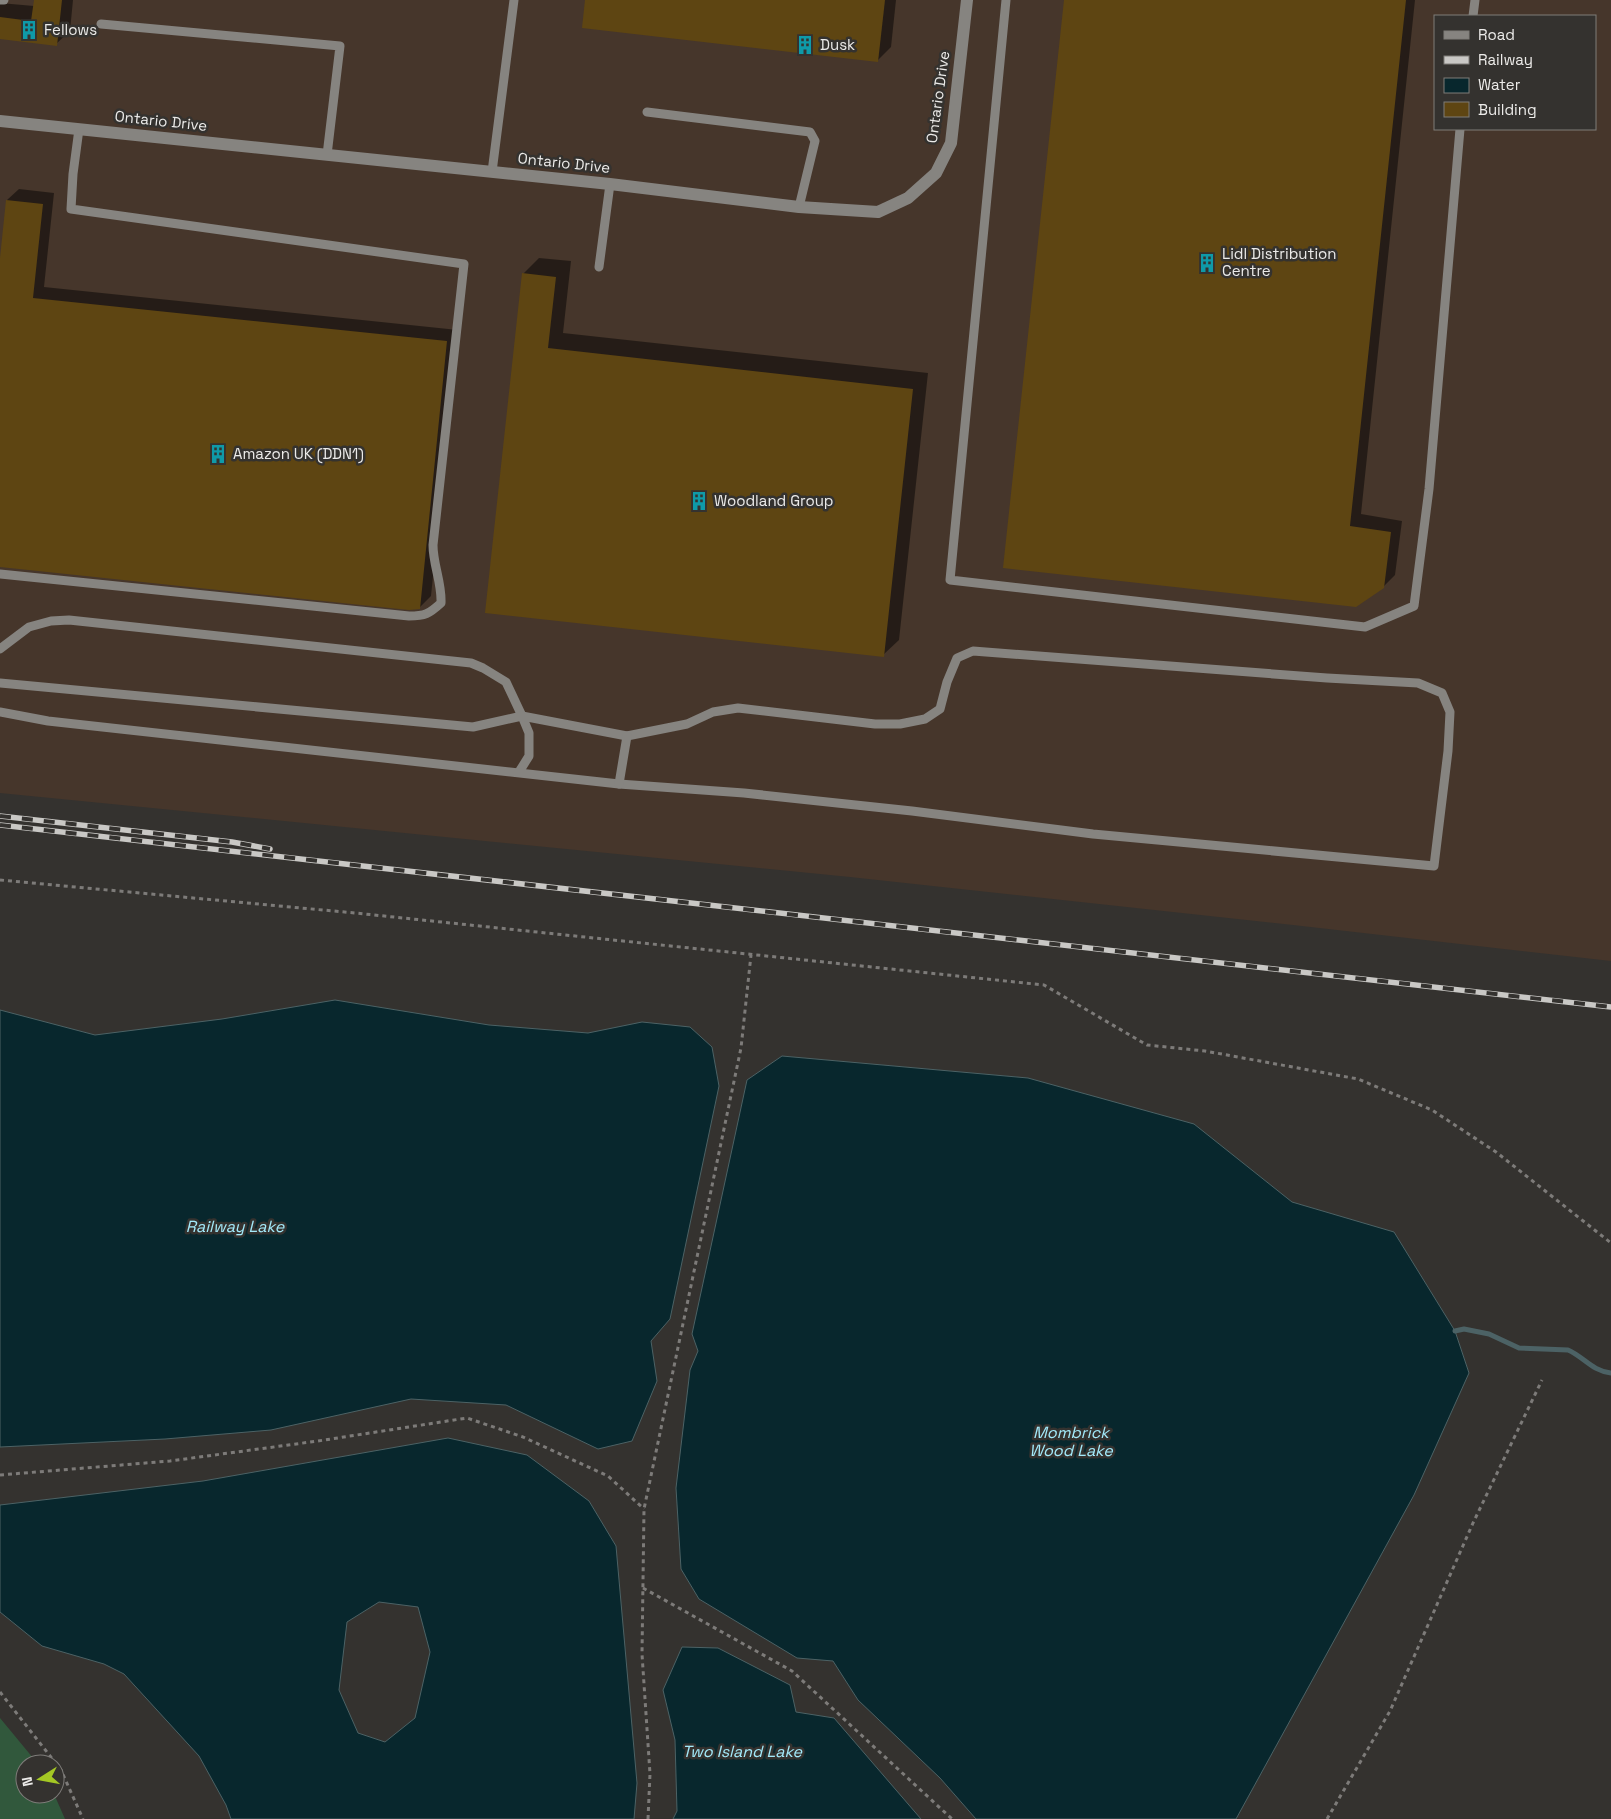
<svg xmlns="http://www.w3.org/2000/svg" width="1611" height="1819" viewBox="0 0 1611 1819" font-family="'Space Grotesk',sans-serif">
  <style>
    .industrial { fill: #46362b; fill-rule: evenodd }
    .green { fill: #31583c }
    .water { fill: #08272d; stroke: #4c6265; fill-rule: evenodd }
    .shadow { fill: #0007 }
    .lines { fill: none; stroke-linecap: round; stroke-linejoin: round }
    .stream { stroke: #4c6265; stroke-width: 5 }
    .building { fill: #5e4512 }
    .path { stroke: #7d7b79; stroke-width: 3; stroke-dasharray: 4 4; stroke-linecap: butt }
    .service { stroke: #868480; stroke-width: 9 }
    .minor { stroke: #868480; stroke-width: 12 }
    .rail-casing { stroke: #c9c8c5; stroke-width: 5.5 }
    .rail { stroke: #34322f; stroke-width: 4; stroke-dasharray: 11; stroke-linecap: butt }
    .labels { text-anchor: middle; stroke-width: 5; stroke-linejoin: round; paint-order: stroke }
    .poi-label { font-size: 15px; fill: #ecebe9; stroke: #34322f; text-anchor: start }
    .street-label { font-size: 15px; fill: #ecebe9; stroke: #34322f }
    .water-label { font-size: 16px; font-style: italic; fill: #a3eafa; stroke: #34322f }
  </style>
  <rect width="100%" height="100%" fill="#34322f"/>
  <path class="industrial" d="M0,0h1611v961l-318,-36 -443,-48 -850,-84zM1435,16h160v113h-160z"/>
  <polygon class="green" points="0,1718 38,1764 25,1764 25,1794 54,1794 65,1819 0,1819"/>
  <g class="water">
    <polygon points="335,1000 489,1025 588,1033 642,1022 690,1027 712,1047 719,1086 670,1319 651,1341 657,1381 632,1441 598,1449 506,1405 411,1399 271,1430 165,1439 0,1447 0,1010 95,1035 222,1019"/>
    <polygon points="782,1056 1028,1078 1194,1124 1292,1202 1394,1232 1455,1331 1469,1373 1414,1495 1236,1819 976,1819 940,1778 858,1700 833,1661 797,1658 699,1599 681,1569 676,1488 690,1370 698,1351 692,1334 747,1080"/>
    <path d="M448,1438l79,17 62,46 27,45 21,237 -3,36h-403l-5,-14 -27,-49 -75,-82 -20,-10 -62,-18 -42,-34v-107l203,-24zM379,1602l39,5 12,45 -15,66 -30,24 -27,-9 -19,-43 8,-68z"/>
    <polygon points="682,1647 718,1648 790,1685 796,1712 834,1718 921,1819 673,1819 677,1811 675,1740 663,1690"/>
  </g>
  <g class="shadow">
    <polygon points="35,0 73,0 70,31 56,44 0,38 0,3 34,6"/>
    <polygon points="586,0 896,0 891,47 877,61"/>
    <polygon points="1065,0 1415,0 1361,514 1402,521 1395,575 1383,587 1355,606"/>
    <polygon points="19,189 54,193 44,287 458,330 431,596 419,608 0,566 0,270 7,200"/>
    <polygon points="539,258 571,261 563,333 928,373 899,640 883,655 486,612 523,274"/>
  </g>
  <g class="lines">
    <path class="stream" d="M1455,1331l9,-2 25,5 30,14 49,2c16,7 24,21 43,23"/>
  </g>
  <g class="building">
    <polygon points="34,0 62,0 57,46 0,39 0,17 31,21"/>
    <polygon points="585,0 885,0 878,62 582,28"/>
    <polygon points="1064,0 1406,0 1350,526 1391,532 1384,588 1356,607 1003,568"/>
    <polygon points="6,200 43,204 33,298 447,341 420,609 409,610 0,567 0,258"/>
    <polygon points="522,273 556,277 548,348 913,389 884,657 485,613"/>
  </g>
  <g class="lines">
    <g class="path">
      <polyline points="0,880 355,913 1044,985 1147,1045 1205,1051 1358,1079 1432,1110 1496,1152 1611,1243"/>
      <polyline points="0,1475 170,1461 318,1441 467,1418 523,1437 608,1476 644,1509"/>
      <polyline points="643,1588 792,1671 952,1819"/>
      <polyline points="0,1692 61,1770 83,1819"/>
      <polyline points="648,1819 650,1774 642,1654 644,1509 741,1048 751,955"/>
      <polyline points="1327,1819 1390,1711 1473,1523 1542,1380"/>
    </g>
    <g class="service">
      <polyline points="0,0 4,0"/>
      <polyline points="1006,0 950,580 1365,627 1414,606 1429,489 1460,129"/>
      <polyline points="1473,16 1475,0"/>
      <polyline points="101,24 340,46 327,155"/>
      <polyline points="647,112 810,132 815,141 799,207"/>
      <polyline points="492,172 514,0"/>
      <polyline points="599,267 610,184"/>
      <path d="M0,574l409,42c16,0 20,-2 32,-13 1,-20 -8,-38 -8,-58l31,-281 -393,-55 2,-35 6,-45"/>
      <polyline points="0,649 29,627 51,621 69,620 471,663 483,668 506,682 522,716 529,733 529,756 519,772"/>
      <polyline points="0,683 473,727 522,716 627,736 687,724 713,712 738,708 875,724 900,724 925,719 940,709 947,682 957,658 973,651 1327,678 1418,683 1442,693 1450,712 1448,751 1434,866 1093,834 912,811 744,793 619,784 48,721 0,712"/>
      <polyline points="619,784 627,736"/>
    </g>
    <polyline class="minor" points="0,121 610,184 799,207 878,212 908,198 936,173 951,143 967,0"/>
    <g class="rail-casing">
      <g id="rail">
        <polyline points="0,816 232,842 270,849"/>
        <polyline points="0,825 1611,1007"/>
      </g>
    </g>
    <use href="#rail" class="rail"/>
  </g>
  <defs>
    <g id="building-bare" transform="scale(1.5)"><path d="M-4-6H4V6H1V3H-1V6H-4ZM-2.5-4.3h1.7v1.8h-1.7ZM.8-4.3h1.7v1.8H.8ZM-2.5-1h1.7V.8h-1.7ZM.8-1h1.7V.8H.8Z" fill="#0f9aa8" stroke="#34322f" stroke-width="2.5" paint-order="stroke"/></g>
  </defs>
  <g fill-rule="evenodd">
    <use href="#building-bare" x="29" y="30"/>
    <use href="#building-bare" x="805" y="45"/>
    <use href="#building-bare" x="1207" y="263"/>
    <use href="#building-bare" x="218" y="454"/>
    <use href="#building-bare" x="699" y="501"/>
  </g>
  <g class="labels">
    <g class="poi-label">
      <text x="44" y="35">Fellows</text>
      <text x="820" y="50">Dusk</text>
      <text x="1222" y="259">Lidl Distribution<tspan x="1222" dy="17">Centre</tspan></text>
      <text x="233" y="459">Amazon UK (DDN1)</text>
      <text x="714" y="506">Woodland Group</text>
    </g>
    <g class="street-label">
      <text transform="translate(938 97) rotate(-82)" y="5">Ontario Drive</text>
      <text transform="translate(161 121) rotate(6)" y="5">Ontario Drive</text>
      <text transform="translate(564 163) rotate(6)" y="5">Ontario Drive</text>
    </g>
    <g class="water-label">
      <text x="235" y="1232">Railway Lake</text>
      <text x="1071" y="1438">Mombrick<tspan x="1071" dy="18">Wood Lake</tspan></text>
      <text x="742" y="1757">Two Island Lake</text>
    </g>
  </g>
  <rect x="1434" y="15" width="162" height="115" fill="#34322f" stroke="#7e7c79"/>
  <rect x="1444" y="31" width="25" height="8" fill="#868480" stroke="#7e7c79"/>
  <text x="1478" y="40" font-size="15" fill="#ecebe9">Road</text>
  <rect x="1444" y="56" width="25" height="8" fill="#c9c8c5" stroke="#7e7c79"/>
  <text x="1478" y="65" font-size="15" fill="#ecebe9">Railway</text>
  <rect x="1444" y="78" width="25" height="15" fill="#08272d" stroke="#7e7c79"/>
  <text x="1478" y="90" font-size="15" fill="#ecebe9">Water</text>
  <rect x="1444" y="102" width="25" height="15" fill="#5e4512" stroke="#7e7c79"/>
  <text x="1478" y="115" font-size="15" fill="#ecebe9">Building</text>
  <g transform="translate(40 1779) rotate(259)"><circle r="24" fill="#34322f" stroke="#7e7c79"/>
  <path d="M0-4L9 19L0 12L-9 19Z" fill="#a4c824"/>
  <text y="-8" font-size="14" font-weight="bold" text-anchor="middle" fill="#ecebe9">N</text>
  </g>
</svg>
